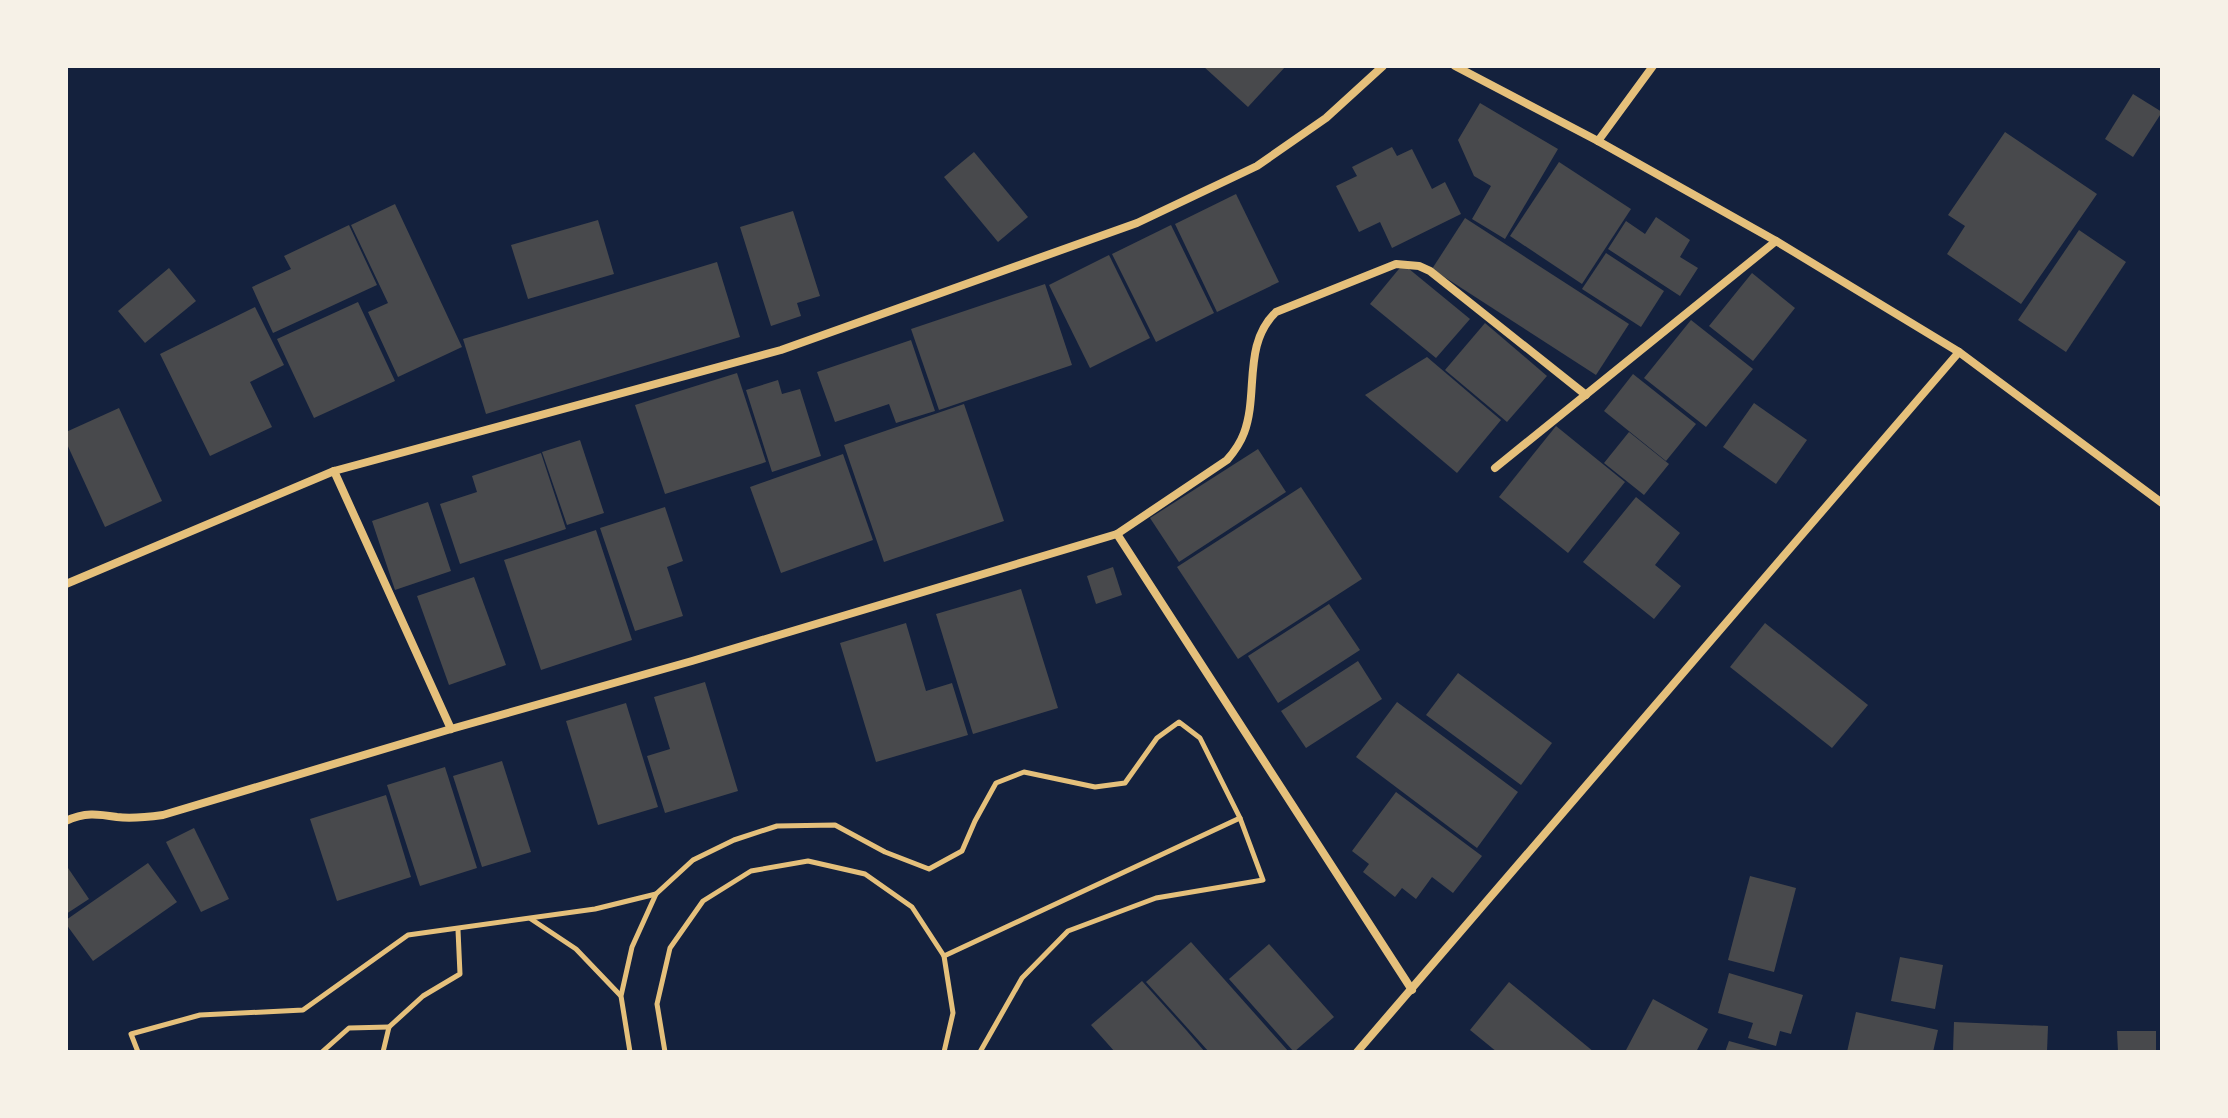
<svg xmlns="http://www.w3.org/2000/svg" width="2228" height="1118" viewBox="0 0 2228 1118" font-family="Jost,sans-serif">
  <style>
    .building { fill: #48494c }
    .lines { fill: none; stroke-linecap: round; stroke-linejoin: round }
    .path { stroke: #e5c07b; stroke-width: 5 }
    .minor { stroke: #e5c07b; stroke-width: 8 }
  </style>
  <rect width="100%" height="100%" fill="#14213d"/>
  <g class="building">
    <polygon points="1203,66 1286,66 1248,107"/>
    <polygon points="2133,94 2162,112 2133,157 2105,139"/>
    <polygon points="1480,103 1558,149 1505,239 1472,219 1491,186 1474,176 1458,140"/>
    <polygon points="2005,132 2097,194 2021,304 1947,254 1965,226 1948,215"/>
    <polygon points="1392,147 1397,156 1412,149 1432,189 1445,182 1461,214 1392,248 1380,222 1359,232 1336,186 1357,176 1352,167"/>
    <polygon points="974,152 1028,217 998,242 944,177"/>
    <polygon points="1559,162 1631,209 1582,284 1510,236"/>
    <polygon points="1236,194 1279,282 1217,312 1175,224"/>
    <polygon points="395,204 462,347 398,377 368,312 388,303 351,225"/>
    <polygon points="793,211 820,296 797,303 801,316 771,326 740,227"/>
    <polygon points="1656,217 1690,240 1680,257 1698,268 1680,296 1608,249 1626,221 1645,234"/>
    <polygon points="1465,218 1629,324 1596,375 1432,269"/>
    <polygon points="598,220 614,274 528,299 511,245"/>
    <polygon points="349,225 377,285 273,333 252,287 291,269 284,256"/>
    <polygon points="1171,225 1214,313 1156,342 1112,254"/>
    <polygon points="2079,230 2126,262 2066,352 2018,320"/>
    <polygon points="1606,253 1664,291 1641,327 1582,289"/>
    <polygon points="1109,255 1150,338 1090,368 1049,285"/>
    <polygon points="717,262 740,337 486,414 463,339"/>
    <polygon points="1403,264 1470,319 1436,358 1370,304"/>
    <polygon points="169,268 196,301 145,343 118,311"/>
    <polygon points="1752,273 1795,308 1753,361 1709,326"/>
    <polygon points="1045,284 1072,365 939,410 911,329"/>
    <polygon points="358,302 395,381 314,418 277,339"/>
    <polygon points="255,307 284,365 250,382 272,427 210,456 160,354"/>
    <polygon points="1691,320 1753,369 1706,427 1644,378"/>
    <polygon points="1485,323 1547,376 1507,422 1445,370"/>
    <polygon points="911,340 935,411 896,423 889,404 835,422 817,372"/>
    <polygon points="1427,357 1501,420 1457,473 1365,395"/>
    <polygon points="737,373 766,462 665,494 635,405"/>
    <polygon points="1633,374 1696,424 1666,461 1604,411"/>
    <polygon points="778,380 782,394 800,389 821,456 772,472 746,390"/>
    <polygon points="1754,403 1807,440 1776,484 1723,447"/>
    <polygon points="964,404 1004,521 884,562 844,445"/>
    <polygon points="119,408 162,501 105,527 66,442 66,432"/>
    <polygon points="1556,426 1625,482 1568,553 1499,497"/>
    <polygon points="1629,432 1669,464 1644,495 1604,463"/>
    <polygon points="580,440 604,513 567,525 542,452"/>
    <polygon points="1258,449 1286,492 1179,562 1150,518"/>
    <polygon points="541,453 566,529 460,564 440,504 477,492 472,476"/>
    <polygon points="843,454 873,540 781,573 750,487"/>
    <polygon points="1301,487 1362,579 1238,659 1177,567"/>
    <polygon points="1636,497 1680,533 1655,565 1681,586 1654,619 1583,562"/>
    <polygon points="428,502 451,571 395,590 372,521"/>
    <polygon points="665,507 683,561 667,567 683,616 635,631 600,528"/>
    <polygon points="596,530 632,640 541,670 504,560"/>
    <polygon points="1113,567 1122,595 1096,604 1087,576"/>
    <polygon points="474,577 506,665 449,685 417,596"/>
    <polygon points="1021,589 1058,708 973,734 936,614"/>
    <polygon points="1329,604 1360,650 1278,703 1248,656"/>
    <polygon points="906,623 926,691 952,683 968,735 876,762 840,643"/>
    <polygon points="1765,623 1868,705 1832,748 1730,667"/>
    <polygon points="1358,661 1382,699 1306,748 1281,711"/>
    <polygon points="1458,673 1552,743 1521,785 1426,715"/>
    <polygon points="705,682 738,791 665,813 647,756 670,749 654,697"/>
    <polygon points="1397,702 1518,792 1477,848 1356,757"/>
    <polygon points="626,703 658,807 598,825 566,721"/>
    <polygon points="502,761 531,852 482,867 453,776"/>
    <polygon points="445,767 477,868 420,886 387,785"/>
    <polygon points="1396,792 1482,856 1453,893 1432,877 1416,899 1402,888 1395,897 1363,872 1369,864 1352,851"/>
    <polygon points="386,795 411,877 337,901 310,819"/>
    <polygon points="194,828 229,899 201,912 166,842"/>
    <polygon points="148,863 177,902 93,961 66,924 66,920"/>
    <polygon points="66,865 89,899 66,914"/>
    <polygon points="1750,876 1796,888 1774,972 1728,960"/>
    <polygon points="1191,942 1289,1052 1209,1052 1146,982"/>
    <polygon points="1269,944 1334,1017 1294,1052 1229,979"/>
    <polygon points="1900,957 1943,965 1935,1009 1891,1001"/>
    <polygon points="1729,973 1803,995 1791,1034 1780,1031 1776,1046 1748,1038 1753,1023 1718,1013"/>
    <polygon points="1142,981 1187,1031 1205,1052 1115,1052 1091,1025"/>
    <polygon points="1509,982 1594,1052 1497,1052 1470,1030"/>
    <polygon points="1653,999 1708,1029 1696,1052 1625,1052"/>
    <polygon points="1856,1012 1938,1030 1933,1052 1847,1052"/>
    <polygon points="1954,1022 2048,1026 2047,1052 1953,1052"/>
    <polygon points="2117,1031 2156,1031 2156,1052 2118,1052"/>
    <polygon points="1729,1041 1765,1051 1765,1052 1725,1052"/>
  </g>
  <g class="lines">
    <g class="path">
      <polyline points="531,919 576,949 620,995"/>
      <polyline points="944,956 1240,818"/>
      <polyline points="138,1052 131,1034 200,1015 303,1010 408,935 595,909 656,894"/>
      <polyline points="322,1052 349,1028 389,1027"/>
      <polyline points="383,1052 389,1027 423,996 460,974 458,930"/>
      <polyline points="630,1052 621,996 632,947 656,894 693,860 734,840 777,826 835,825 885,852 929,869 962,851 975,821 996,783 1024,772 1095,787 1125,783 1157,738 1179,722 1200,738 1240,818 1263,880 1156,898 1068,931 1022,978 980,1052"/>
      <polyline points="665,1052 657,1004 670,948 703,901 751,871 808,861 865,874 912,907 944,956 953,1013 944,1052"/>
    </g>
    <g class="minor">
      <polyline points="1455,66 1598,141 1776,241 1959,352 2162,503"/>
      <polyline points="1598,141 1653,66"/>
      <polyline points="1495,468 1776,241"/>
      <polyline points="334,471 451,729"/>
      <path d="M1117,534l110,-74c7,-8 13,-16 17,-27 15,-40 -2,-88 32,-121l120,-48 23,2 11,5 156,124"/>
      <polyline points="66,584 334,471 781,350 1137,223 1257,166 1326,118 1383,66"/>
      <path d="M66,821c18,-9 32,-7 51,-4 16,2 31,0 46,-2l288,-86 241,-68 425,-127 295,456"/>
      <polyline points="1357,1052 1959,352"/>
    </g>
  </g>
  <rect width="2228" height="1118" fill="none" stroke="#f6f1e7" stroke-width="136"/>
</svg>
